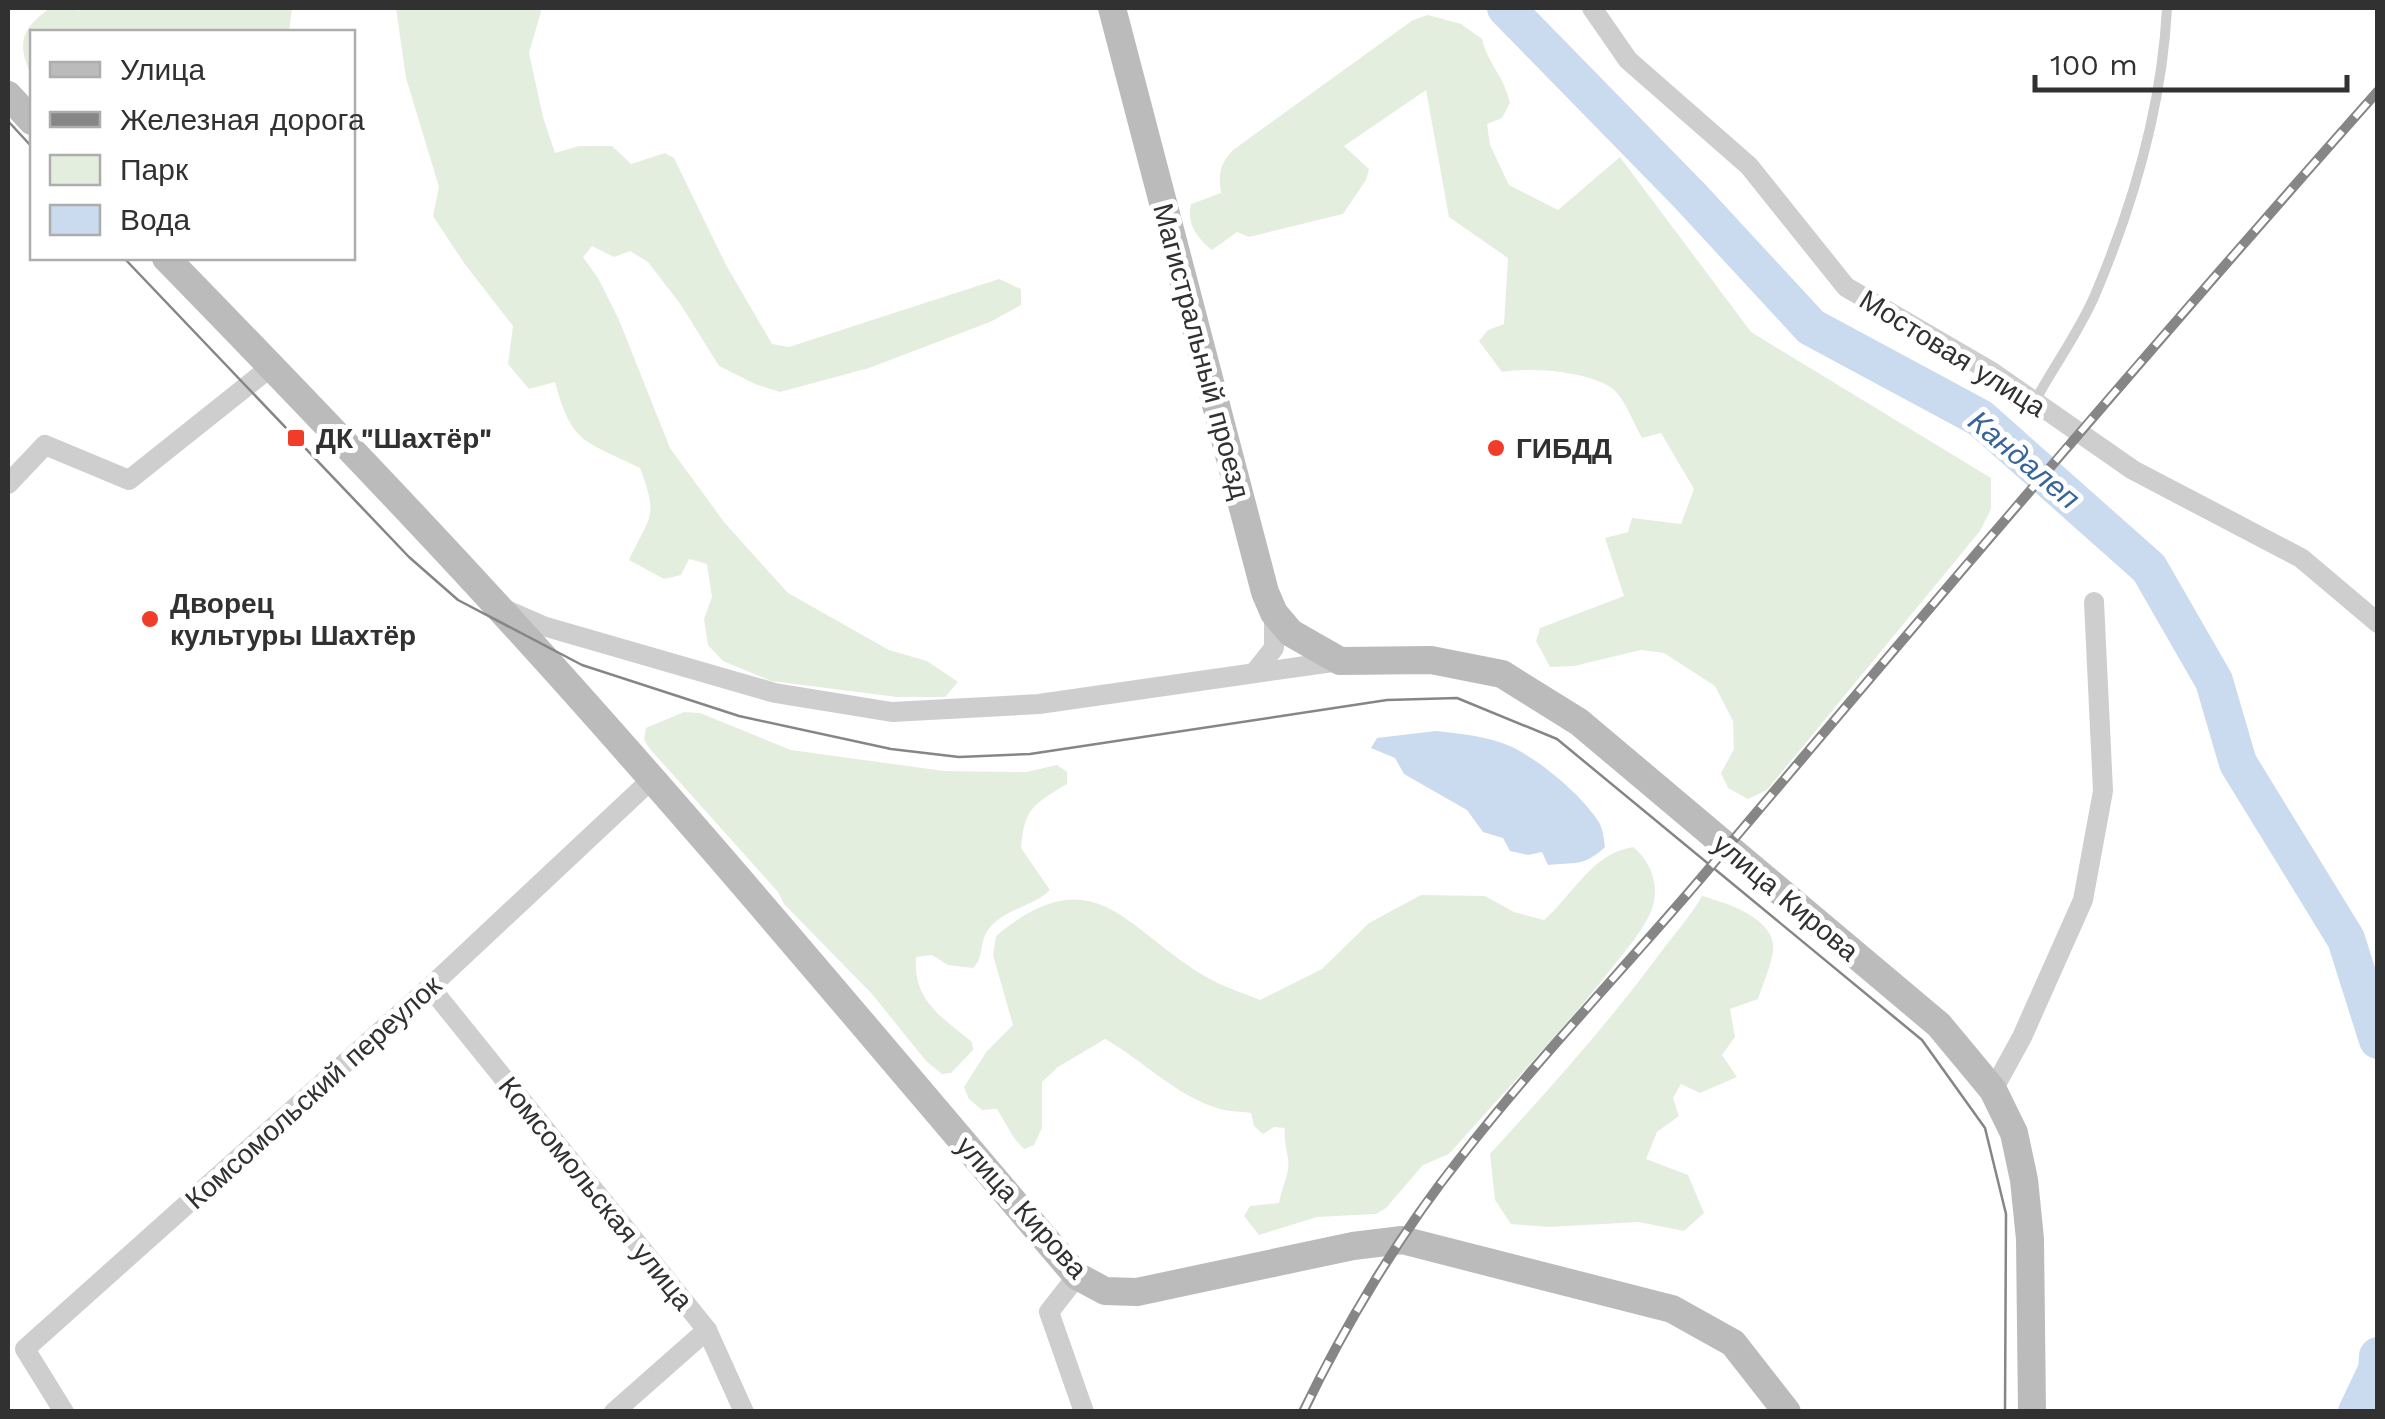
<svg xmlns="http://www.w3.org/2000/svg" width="2385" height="1419" viewBox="0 0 2385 1419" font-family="'Work Sans',sans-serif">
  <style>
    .green { fill: #e4eede }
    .water { fill: #cadaef }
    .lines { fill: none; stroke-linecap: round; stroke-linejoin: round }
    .river { stroke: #cadaef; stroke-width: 38 }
    .lane { stroke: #cecece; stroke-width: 10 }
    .street { stroke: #cecece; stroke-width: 20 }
    .secondary { stroke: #bbb; stroke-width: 28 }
    .tram { stroke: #868686; stroke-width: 2.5 }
    .rail-casing { stroke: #868686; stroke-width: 10 }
    .rail { stroke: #fff; stroke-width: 6; stroke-dasharray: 19; stroke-linecap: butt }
    .poi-dot { fill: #f13c2a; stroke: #fff; stroke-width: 4 }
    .labels { text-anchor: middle; stroke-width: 10; stroke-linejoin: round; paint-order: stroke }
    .street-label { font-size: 28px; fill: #313131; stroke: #fff }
    .poi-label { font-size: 28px; font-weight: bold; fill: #313131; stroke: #fff; text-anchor: start }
    .water-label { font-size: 30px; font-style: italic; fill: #386499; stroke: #fff }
  </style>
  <rect width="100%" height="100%" fill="#fff"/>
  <g class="green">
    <path d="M50,8h26l2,3 4,-3h210l-3,24h-257v45c-16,-34 -11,-48 18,-69z"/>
    <path d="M396,8h146l-13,45 14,64 12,36 24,-7h33l19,18 34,-11 9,5 52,107 46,79 17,3 210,-68 22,10v16l-31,17 -121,46 -89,24 -25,-8 -36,-18 -38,-61 -33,-43 -18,-11 -16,6 -22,-11 -9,11 15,21 21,42 51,128 54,74 64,71 101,57 38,11 31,21 -13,15h-48l-126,-16 -48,-20 -15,-16 -4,-26 8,-22 -5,-33 -18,-5 -8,16 -17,4 -35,-19c21,-45 30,-42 11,-92 -56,-28 -68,-23 -85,-86l-26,7 -21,-25 5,-38 -49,-63 -31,-47 6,-29 -33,-109z"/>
    <path d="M1428,15l33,9 21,15c6,25 23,39 28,64l-8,15 -15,6 3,21 19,40 49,25 62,-53 131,175 240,146v31l-11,22 -213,259 -19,9 -20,-11 -7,-15 13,-24 -1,-28 -18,-35 -51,-33 -23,-3 -67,16 -24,1 -14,-26 4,-13 84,-32 -19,-58 23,-6 4,-14 49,6 13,-35 -33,-56 -19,5c-8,-14 -17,-39 -29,-49 -24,-18 -82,-22 -111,-17l-23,-31 9,-11 16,-6 4,-66 -59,-41 -23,-127 -82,56 25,23 -3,11 -23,34 -94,23 -12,-5 -25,18c-15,-12 -26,-27 -21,-46l30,-11c-3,-19 -1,-29 12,-43l180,-130z"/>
    <path d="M684,712l16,1 91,37 153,21 82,1 31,-7 10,7v12c-33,20 -43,24 -46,64l29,42c-17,17 -47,19 -62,40 -9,13 -4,28 -15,38l-25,-3 -16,-10 -16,2c-3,44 26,60 56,85l1,8 -22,23 -9,1 -16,-13 -54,-67 -88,-90 -6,-12 -129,-144 -5,-9 2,-11z"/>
    <path d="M1633,847c18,14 27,39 19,62 -9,23 -29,44 -44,64 -50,63 -106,121 -159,181l-26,11 -37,43 -10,6 -59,3 -58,18 -15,-19 6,-10 29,-3c2,-12 7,-22 9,-33 2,-13 -5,-27 -3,-42l-11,-1 -11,7 -9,-8 -3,-13c-10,-2 -21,-1 -31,-4 -44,-13 -76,-48 -115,-70l-47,28 -16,15v46l-8,17 -10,4 -10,-11 -17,-29 -15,1 -13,-11 -5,-12 23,-36 26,-26 -20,-70 3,-19c100,-83 129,-5 214,43 16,9 34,14 50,21l62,-31 47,-46 52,-28 64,1 29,16 30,8c30,-26 47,-66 89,-73z"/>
    <path d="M1702,896c25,7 76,23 71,56 -3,16 -10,32 -15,47l-28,10 5,28 -13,18 15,22 -37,16 -19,-9 -8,14 6,18 -22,16 -11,27 42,16 16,38 -20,18 -45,-9 -91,5 -37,-3 -16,-24 -5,-46c60,-66 118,-130 171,-202 14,-19 29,-35 41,-56z"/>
  </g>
  <path class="water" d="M1436,731c26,3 52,5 76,16 28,13 72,50 88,77 3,7 4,16 5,23 -21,20 -31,15 -57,18l-6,-13 -14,3 -18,-4 -7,-13 -20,-6 -16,-22 -63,-36 -9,-16 -24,-10 6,-10z"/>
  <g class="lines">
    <g class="river">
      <polyline points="1506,8 1689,195 1811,327 1980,418 2149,568 2214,681 2238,763 2346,939 2378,1040"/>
      <polyline points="2357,1412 2377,1370 2378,1356"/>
    </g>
    <path class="lane" d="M2035,401c19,-35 44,-69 60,-106 39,-92 67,-188 72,-287"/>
    <g class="street">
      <polyline points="1592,8 1628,60 1749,166 1846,287 1992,372 2133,470 2301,558 2378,623"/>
      <polyline points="8,484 45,445 129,480 272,366"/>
      <polyline points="504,609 543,626 775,693 892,712 1039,704 1340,661"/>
      <polyline points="1255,672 1274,648 1274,613"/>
      <polyline points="430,987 707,1330 744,1412"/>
      <polyline points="1993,1090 2022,1037 2083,900 2103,791 2094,602"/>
      <polyline points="1077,1276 1049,1312 1084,1412"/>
      <polyline points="64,1412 25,1349 430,987 651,780"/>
      <polyline points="614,1412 707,1330"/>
    </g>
    <g class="secondary">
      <polyline points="1112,8 1265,592 1274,613 1291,633 1340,661 1431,660 1502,674 1579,722 1939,1025 1993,1090 2014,1133 2024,1180 2030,1239 2032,1412"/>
      <polyline points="8,95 32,121"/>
      <path d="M166,258c112,115 224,231 333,350 199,217 387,445 578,668l28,15 32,1 216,-46 49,-6 270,69 61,34 54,69"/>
    </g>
    <g class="tram">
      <polyline points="8,121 32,147"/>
      <polyline points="124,258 409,557 458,600 582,665 739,716 891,749 959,757 1030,754 1387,700 1457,698 1557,739 1922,1040 1985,1128 2006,1214 2005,1412"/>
    </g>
    <g class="rail-casing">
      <path id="rail" d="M1303,1412c42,-87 98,-180 158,-255 77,-99 165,-190 246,-286 221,-262 443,-523 671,-780"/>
    </g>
    <use href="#rail" class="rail"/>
  </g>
  <g class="poi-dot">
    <rect x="286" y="428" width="20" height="20" rx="5"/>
    <circle cx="1496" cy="448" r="10"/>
    <circle cx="150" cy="619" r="10"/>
  </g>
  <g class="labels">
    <g class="street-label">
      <text transform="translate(1202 351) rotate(75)" y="10">Магистральный проезд</text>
      <text transform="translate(1953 353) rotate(32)" y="10">Мостовая улица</text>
      <text transform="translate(1786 897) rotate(40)" y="10">улица Кирова</text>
      <text transform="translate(313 1092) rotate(-42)" y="10">Комсомольский переулок</text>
      <text transform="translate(596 1193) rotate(51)" y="10">Комсомольская улица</text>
      <text transform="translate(1022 1207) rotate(48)" y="10">улица Кирова</text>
    </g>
    <g class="poi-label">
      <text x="316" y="448">ДК "Шахтёр"</text>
      <text x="1516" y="458">ГИБДД</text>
      <text x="170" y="613">Дворец<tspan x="170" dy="32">культуры Шахтёр</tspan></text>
    </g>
    <g class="water-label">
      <text transform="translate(2024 460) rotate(40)" y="10">Кандалеп</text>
    </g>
  </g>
  <rect width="2385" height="1419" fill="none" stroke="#313131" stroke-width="20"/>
  <rect x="30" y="30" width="325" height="230" fill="#ffffff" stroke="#adadad" stroke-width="2.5"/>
  <rect x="50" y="62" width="50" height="15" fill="#bbbbbb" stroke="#adadad" stroke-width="2.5"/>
  <text x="120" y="80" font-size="30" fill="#313131">Улица</text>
  <rect x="50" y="112" width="50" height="15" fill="#868686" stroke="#adadad" stroke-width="2.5"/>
  <text x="120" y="130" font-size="30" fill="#313131">Железная дорога</text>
  <rect x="50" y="155" width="50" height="30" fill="#e4eede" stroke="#adadad" stroke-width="2.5"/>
  <text x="120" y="180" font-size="30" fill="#313131">Парк</text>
  <rect x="50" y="205" width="50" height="30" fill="#cadaef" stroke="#adadad" stroke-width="2.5"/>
  <text x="120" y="230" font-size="30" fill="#313131">Вода</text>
  <path d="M2035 75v15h312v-15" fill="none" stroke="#313131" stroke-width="5"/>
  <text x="2050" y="75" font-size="30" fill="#313131" stroke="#ffffff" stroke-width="8" paint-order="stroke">100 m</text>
</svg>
